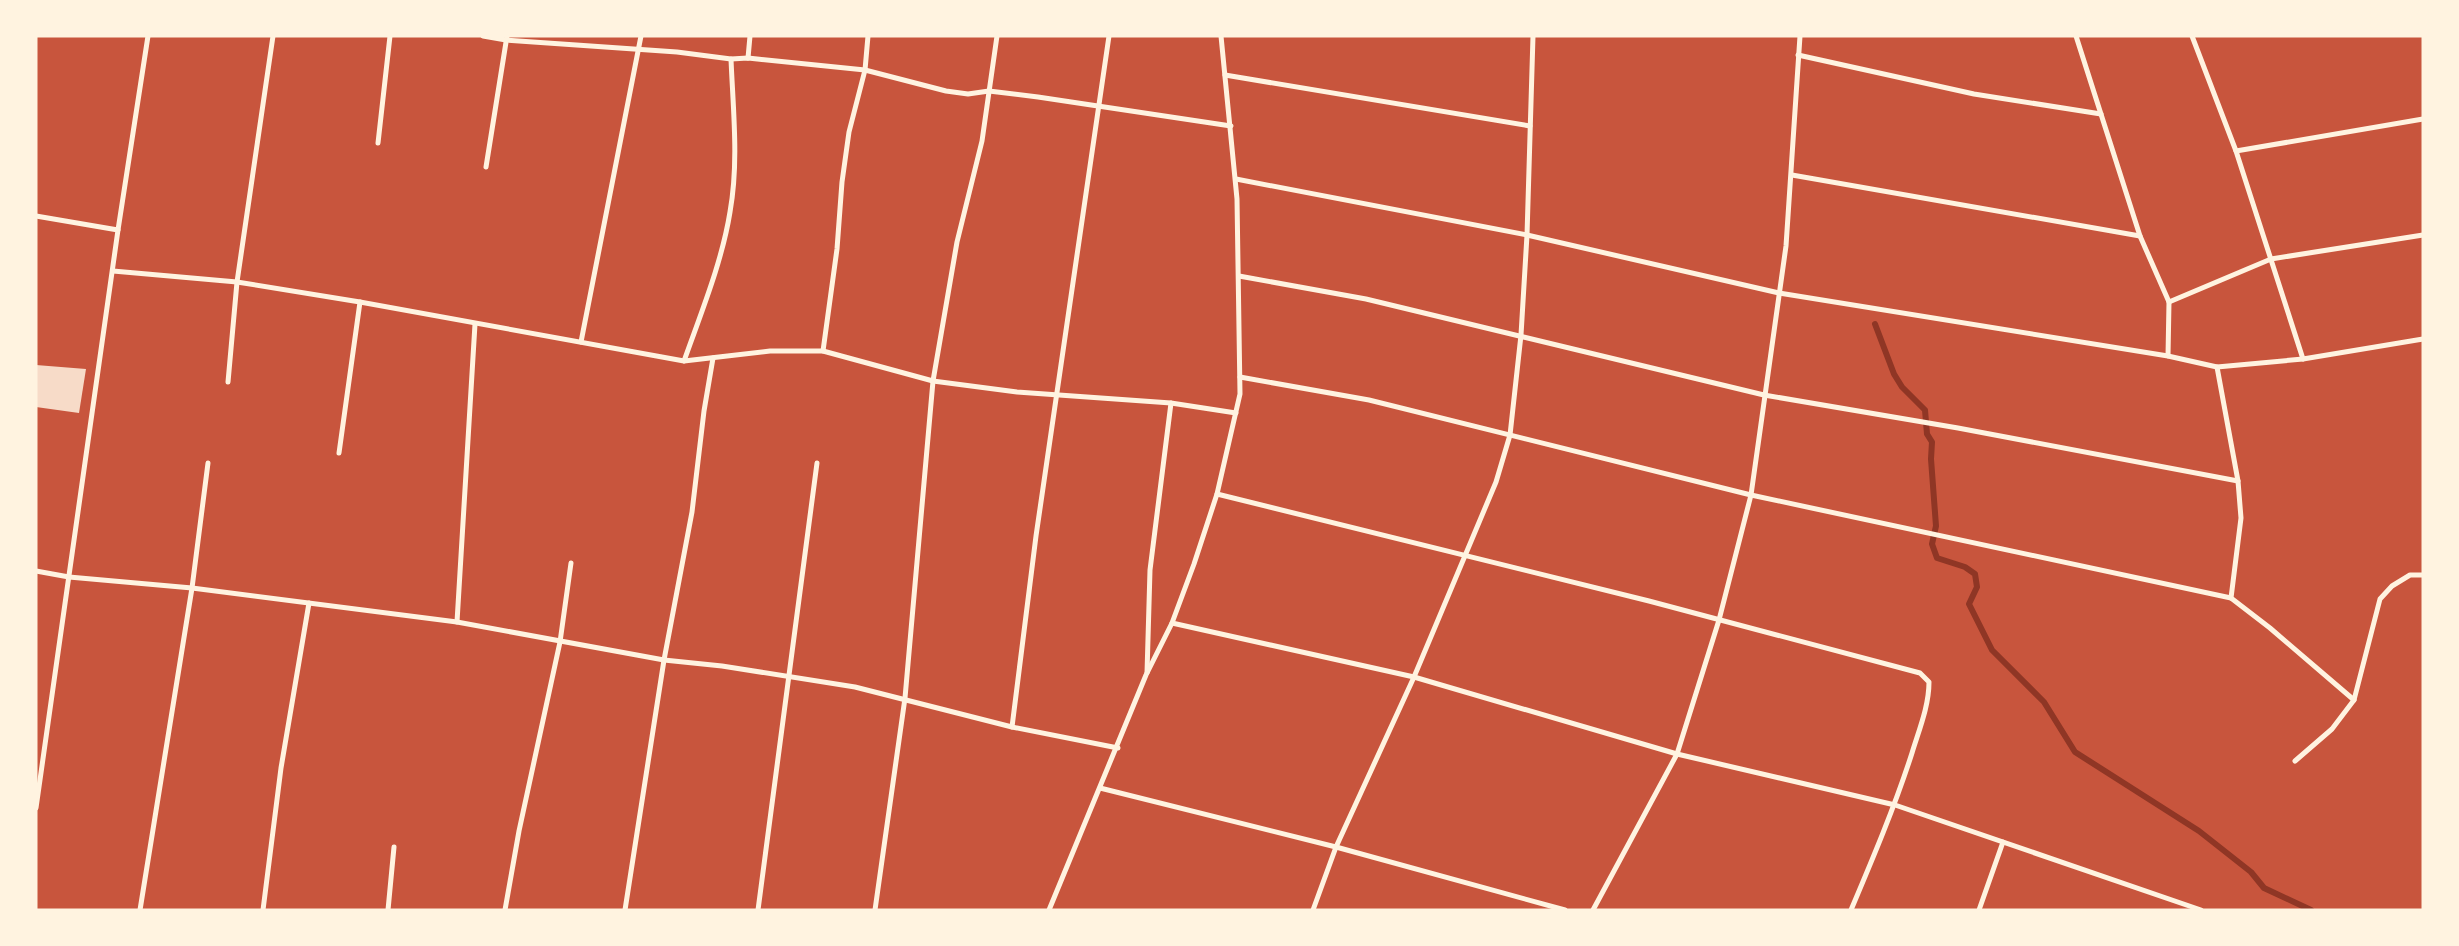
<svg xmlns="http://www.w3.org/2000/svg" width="2459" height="946" viewBox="0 0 2459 946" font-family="'Open Sans',sans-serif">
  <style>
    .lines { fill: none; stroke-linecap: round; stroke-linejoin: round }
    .stream { stroke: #8f3625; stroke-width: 6 }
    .building { fill: #f7dbc8 }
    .minor { stroke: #fff3e0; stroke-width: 5 }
  </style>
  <rect width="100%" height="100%" fill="#c8553d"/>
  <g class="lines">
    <polyline class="stream" points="1875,324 1894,374 1902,387 1925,410 1927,434 1932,442 1931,459 1936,526 1932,544 1937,558 1965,567 1975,574 1977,587 1969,604 1992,650 2044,702 2075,752 2199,831 2251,872 2264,888 2311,910"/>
  </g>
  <polygon class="building" points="36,365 86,369 79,413 36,407"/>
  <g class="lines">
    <g class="minor">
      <polyline points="483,36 506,40 677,52 731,59 748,58 865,70 946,91 968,94 989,91 1038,97 1231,126"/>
      <polyline points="2076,36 2140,236 2169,302 2168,356"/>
      <polyline points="2192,36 2236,151 2303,359"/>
      <polyline points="1798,55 1974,94 2101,114"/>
      <polyline points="748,58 750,36"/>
      <polyline points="1225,75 1530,126"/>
      <polyline points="378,143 390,36"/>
      <polyline points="2236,151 2423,119"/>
      <polyline points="486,167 507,36"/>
      <polyline points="1792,175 2140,236"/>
      <polyline points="1236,179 1527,235 1779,293 2168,356 2217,367 2303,359 2423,339"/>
      <polyline points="36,216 118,230"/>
      <polyline points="113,271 237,282 360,302 684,361 770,351 823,351 933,381 1017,392 1171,403 1236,413"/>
      <polyline points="1239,276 1366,299 1764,395 1958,428 2238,481"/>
      <polyline points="2169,302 2271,259 2423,235"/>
      <polyline points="581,342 641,36"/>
      <polyline points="823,351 837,249 842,182 849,132 865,70 868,36"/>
      <path d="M684,361c17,-48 38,-99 46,-149 9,-50 3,-103 1,-153"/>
      <polyline points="2217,367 2238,481 2241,518 2231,598 2270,628 2354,700"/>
      <polyline points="1240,377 1369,400 1751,495 2231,598"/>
      <polyline points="228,382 237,282 273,36"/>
      <polyline points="339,453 360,302"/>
      <path d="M1217,494l432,107 271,72 9,9c0,24 -10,48 -17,71 -17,53 -39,105 -61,157"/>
      <polyline points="36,571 69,577 192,588 457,622 664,660 722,666 855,687 1012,727 1118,748"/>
      <polyline points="457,622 475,324"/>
      <polyline points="1172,623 1414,677 1677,754 1895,805 2201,910"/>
      <polyline points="1147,673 1150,570 1171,403"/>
      <polyline points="1012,727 1036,536 1109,36"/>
      <polyline points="2295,761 2332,729 2354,700 2380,599 2392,586 2410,575 2423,575"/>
      <polyline points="1100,788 1336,847 1565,910"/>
      <polyline points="36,808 118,230 148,36"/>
      <polyline points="140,910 192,588 208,463"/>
      <polyline points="263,910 281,768 309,603"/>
      <polyline points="388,910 394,847"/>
      <polyline points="505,910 519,831 560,642 571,563"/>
      <polyline points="625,910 664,660 692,512 704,411 713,358"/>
      <polyline points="758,910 817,463"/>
      <polyline points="875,910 905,698 933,381 957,242 982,141 997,36"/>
      <polyline points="1049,910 1146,675 1172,623 1194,564 1217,494 1240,394 1237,199 1221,36"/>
      <polyline points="1313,910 1336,847 1414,677 1496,482 1510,435 1521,335 1527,235 1533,36"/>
      <polyline points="1593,910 1677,754 1719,620 1751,495 1786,246 1800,36"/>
      <polyline points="1979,910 2003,842"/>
    </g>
  </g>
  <rect width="2459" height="946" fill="none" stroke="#fff3e0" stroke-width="75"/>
</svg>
